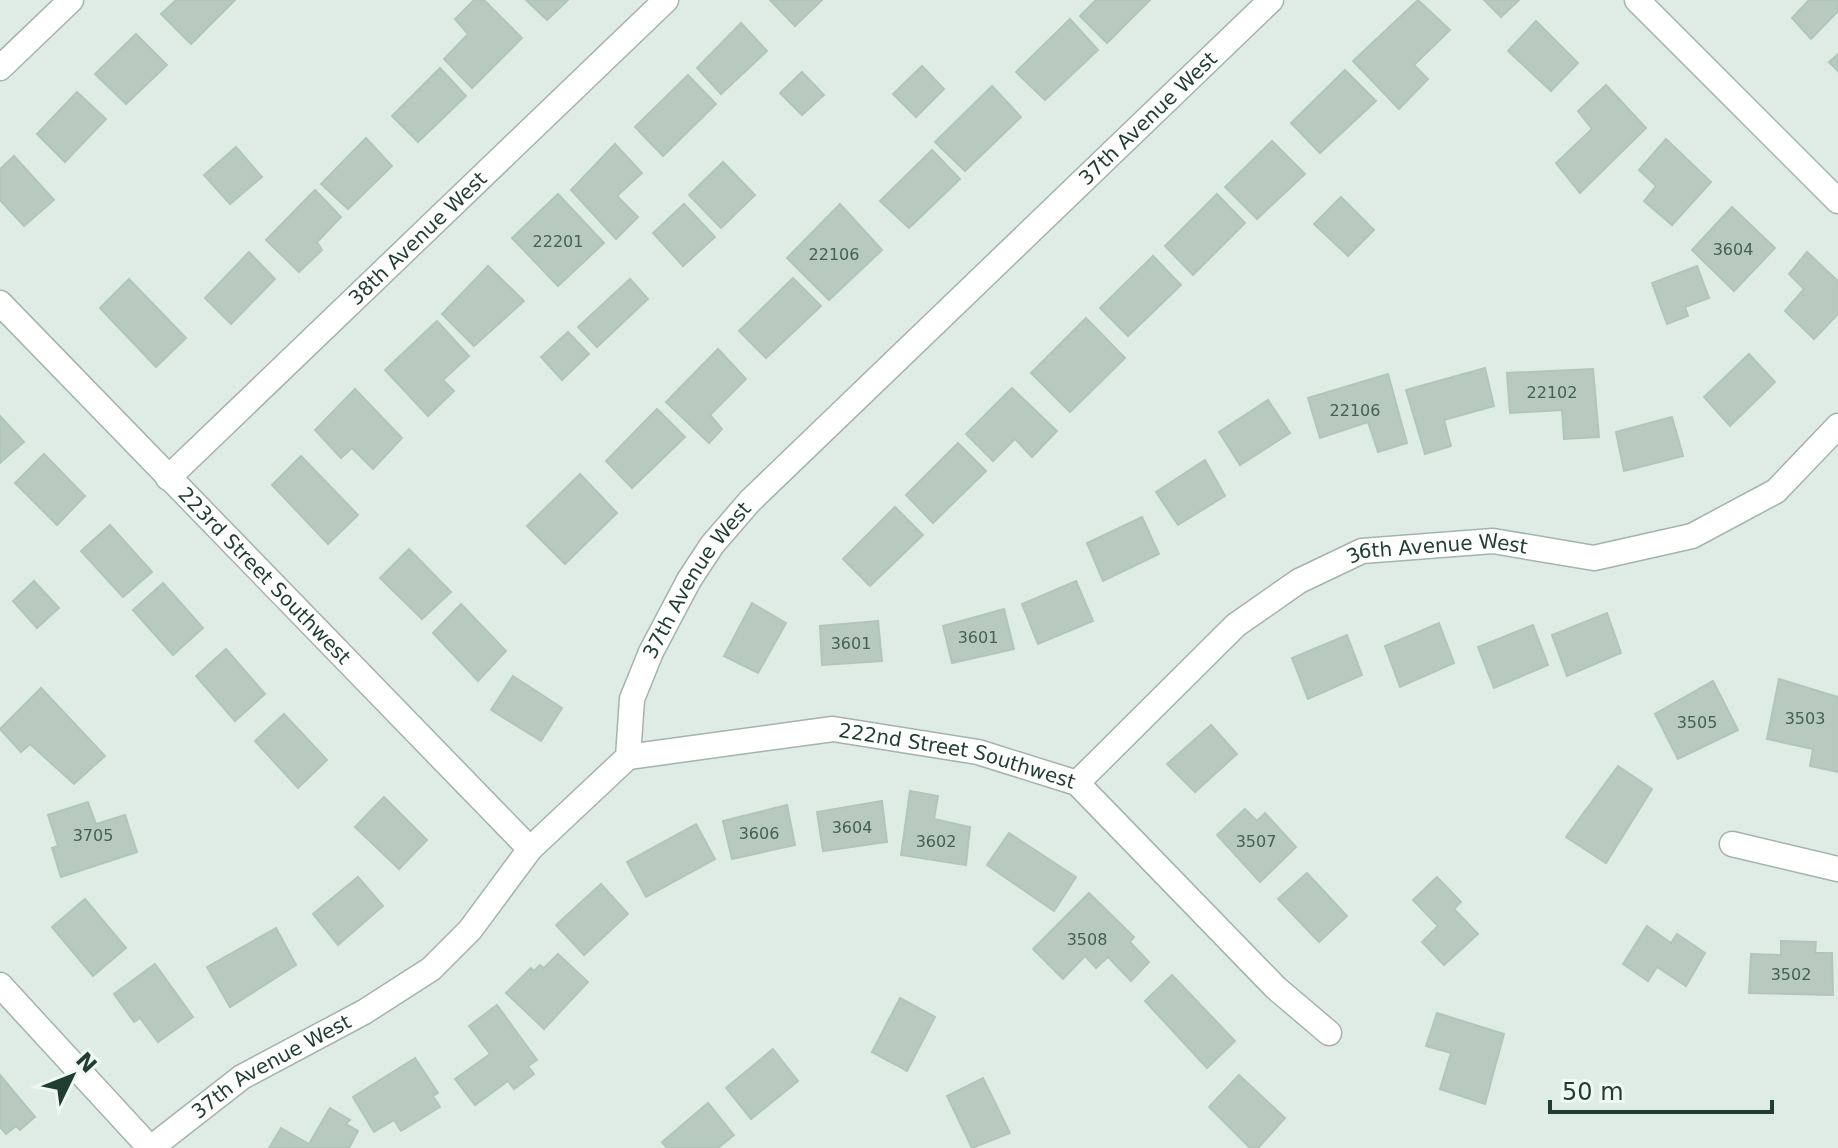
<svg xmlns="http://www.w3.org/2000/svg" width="1838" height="1148" viewBox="0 0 1838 1148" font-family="'DejaVu Sans',sans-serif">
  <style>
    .building { fill: #b8cac0; stroke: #b1c6bb; stroke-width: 2 }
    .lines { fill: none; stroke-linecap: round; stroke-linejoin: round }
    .minor-casing { stroke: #a2b4ac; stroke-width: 27 }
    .tertiary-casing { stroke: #a2b4ac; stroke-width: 27 }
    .minor { stroke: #fff; stroke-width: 24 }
    .tertiary { stroke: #fff; stroke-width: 24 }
    .labels { text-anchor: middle; stroke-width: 7; stroke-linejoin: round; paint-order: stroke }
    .number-label { font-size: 16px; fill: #456056 }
    .street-label { font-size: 20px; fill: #1f3d32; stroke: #f0f8f3 }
  </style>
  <rect width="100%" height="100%" fill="#dfece5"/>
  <g class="building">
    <polygon points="176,0 235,0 191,44 161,14"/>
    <polygon points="474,0 484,0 522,38 472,88 444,59 468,34 455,19"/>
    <polygon points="526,0 568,0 547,20"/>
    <polygon points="770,0 822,0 795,26"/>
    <polygon points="1096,0 1150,0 1107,43 1080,16"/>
    <polygon points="1418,0 1450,30 1414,65 1428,79 1399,109 1353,61"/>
    <polygon points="1484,0 1519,0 1501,17"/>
    <polygon points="1809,0 1838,0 1838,11 1811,39 1792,18"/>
    <polygon points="1070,19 1098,50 1045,100 1016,72"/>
    <polygon points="1536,21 1578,63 1551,91 1508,51"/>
    <polygon points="741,23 767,51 721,94 697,68"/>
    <polygon points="136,34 167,65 126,104 95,74"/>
    <polygon points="1838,54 1838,71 1829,62"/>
    <polygon points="922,66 944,89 916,117 893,94"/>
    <polygon points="440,68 466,96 418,142 392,116"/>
    <polygon points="1345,70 1376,101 1320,153 1291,123"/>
    <polygon points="802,72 824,95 802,115 780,93"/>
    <polygon points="688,75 716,104 663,156 635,127"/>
    <polygon points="1606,85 1646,128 1580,193 1556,163 1592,129 1578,111"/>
    <polygon points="992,86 1021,117 965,171 935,142"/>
    <polygon points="77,92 106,119 65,162 37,134"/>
    <polygon points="366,138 392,166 348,209 321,184"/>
    <polygon points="1666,139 1711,182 1672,225 1644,201 1656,186 1639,170"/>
    <polygon points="1272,141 1305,174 1257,219 1225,187"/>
    <polygon points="615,144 642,173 617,196 638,217 616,239 571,190"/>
    <polygon points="236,147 262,177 230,204 204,175"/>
    <polygon points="932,150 960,179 909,228 880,201"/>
    <polygon points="14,156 54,200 24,226 0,200 0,169"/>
    <polygon points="723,162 755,195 721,228 689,195"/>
    <polygon points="315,190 341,217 317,242 322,250 299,272 266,240"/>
    <polygon points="558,194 604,243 558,286 512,238"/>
    <polygon points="1217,194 1245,223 1193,275 1165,246"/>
    <polygon points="1341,197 1374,230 1348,256 1314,224"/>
    <polygon points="684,204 715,237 683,266 653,233"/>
    <polygon points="840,204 882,250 829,300 787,258"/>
    <polygon points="1732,207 1775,248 1734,291 1692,250"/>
    <polygon points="249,252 275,279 231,324 205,298"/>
    <polygon points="1807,252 1838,281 1838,314 1814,339 1785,311 1804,289 1789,274"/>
    <polygon points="1153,256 1181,285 1128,336 1100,308"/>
    <polygon points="488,266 524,301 474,346 442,314"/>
    <polygon points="1697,266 1709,298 1685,307 1688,316 1667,324 1652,283"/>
    <polygon points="793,278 821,306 766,358 739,331"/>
    <polygon points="129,279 186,338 156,367 100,308"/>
    <polygon points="630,279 648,299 597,347 578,327"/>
    <polygon points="1086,318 1125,358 1070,412 1031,373"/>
    <polygon points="437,321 469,356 443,380 454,391 428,416 385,370"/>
    <polygon points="568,332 589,354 562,380 541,357"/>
    <polygon points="718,349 746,379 710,415 722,429 709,443 666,402"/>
    <polygon points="1749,354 1775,382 1730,426 1704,397"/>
    <polygon points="1485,368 1494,406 1444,420 1451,446 1425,454 1406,390"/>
    <polygon points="1593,369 1599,437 1564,439 1562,410 1510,413 1507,373"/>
    <polygon points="1388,374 1407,443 1378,452 1368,422 1320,438 1308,398"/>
    <polygon points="1012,388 1057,431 1032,457 1015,439 993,461 966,434"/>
    <polygon points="355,389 402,438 373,469 352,448 341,458 315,430"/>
    <polygon points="1268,400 1290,433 1240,465 1219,432"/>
    <polygon points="657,409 685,437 632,488 606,461"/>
    <polygon points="0,416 24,442 0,463"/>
    <polygon points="1672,417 1683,456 1624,471 1616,432"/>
    <polygon points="958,443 986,471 933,523 906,495"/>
    <polygon points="44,454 85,496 57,525 15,483"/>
    <polygon points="301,456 358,515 328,544 272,485"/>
    <polygon points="1205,460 1225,496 1178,525 1156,492"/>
    <polygon points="580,474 617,513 565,564 527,526"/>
    <polygon points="895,507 923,535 870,586 843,559"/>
    <polygon points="1142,517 1159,554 1103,581 1087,543"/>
    <polygon points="110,525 152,572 123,597 81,551"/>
    <polygon points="409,549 451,592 422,619 380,578"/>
    <polygon points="34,581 59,608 37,628 13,601"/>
    <polygon points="1076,581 1093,621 1038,644 1022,604"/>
    <polygon points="163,583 203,628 173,655 133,610"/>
    <polygon points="752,603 786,623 758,673 724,656"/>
    <polygon points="461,604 506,651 478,681 433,633"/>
    <polygon points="1004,609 1014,649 952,663 943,626"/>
    <polygon points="1607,613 1621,653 1567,676 1552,635"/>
    <polygon points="878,621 882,661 822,665 820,626"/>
    <polygon points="1439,623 1454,663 1400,687 1385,646"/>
    <polygon points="1533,625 1548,665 1494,688 1478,647"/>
    <polygon points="1347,635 1362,675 1308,699 1292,658"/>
    <polygon points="226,649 265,694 235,721 196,676"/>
    <polygon points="513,676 562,708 541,741 491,710"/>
    <polygon points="1779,679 1838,697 1838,772 1810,766 1813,749 1767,739"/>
    <polygon points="1713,681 1738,730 1678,759 1655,714"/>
    <polygon points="41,688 105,756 74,784 30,744 21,752 0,729"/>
    <polygon points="284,714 327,760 298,788 255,741"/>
    <polygon points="1211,725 1237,754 1195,792 1167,764"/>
    <polygon points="1618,766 1652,789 1606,863 1566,837"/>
    <polygon points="910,791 938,796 934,819 970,827 966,865 901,855"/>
    <polygon points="384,797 427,840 399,869 355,827"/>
    <polygon points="882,801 887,842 823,851 817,812"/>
    <polygon points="88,802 96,824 125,815 137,852 61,877 52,848 58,846 48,815"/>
    <polygon points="787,805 795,845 732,859 723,821"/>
    <polygon points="1245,809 1257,821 1265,813 1296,847 1260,882 1217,835"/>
    <polygon points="696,824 715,859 646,897 627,862"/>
    <polygon points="1009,833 1076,877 1054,911 987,865"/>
    <polygon points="1307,873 1347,916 1319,942 1278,899"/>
    <polygon points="358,877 383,906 338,945 313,914"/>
    <polygon points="1437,877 1461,902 1454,909 1478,934 1444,965 1422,942 1438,926 1413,900"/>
    <polygon points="601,884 628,914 584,955 556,925"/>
    <polygon points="1089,893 1134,937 1130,942 1149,962 1131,981 1108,957 1096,968 1085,956 1063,979 1033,949"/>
    <polygon points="85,899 126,948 93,976 52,927"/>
    <polygon points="1647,926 1671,943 1677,934 1705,953 1686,986 1657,967 1648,981 1623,964"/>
    <polygon points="276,928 296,965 230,1007 207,967"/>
    <polygon points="1781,941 1816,942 1815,953 1832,953 1833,995 1749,993 1751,954 1781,955"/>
    <polygon points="558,954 588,982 544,1029 506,993 531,968 534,971 540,965 544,968"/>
    <polygon points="155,964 193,1017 158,1042 140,1018 134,1022 114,994"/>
    <polygon points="1172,975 1235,1041 1207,1068 1145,1001"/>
    <polygon points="900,998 935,1017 907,1071 872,1052"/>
    <polygon points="497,1005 537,1060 528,1066 534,1074 514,1089 508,1081 475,1105 455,1079 490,1054 469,1026"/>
    <polygon points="1437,1013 1504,1034 1485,1104 1440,1089 1451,1053 1426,1046"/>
    <polygon points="773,1049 798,1081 751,1119 726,1088"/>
    <polygon points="415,1058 438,1093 433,1096 440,1107 401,1131 394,1120 374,1132 353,1097"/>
    <polygon points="0,1075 35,1117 20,1130 16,1126 6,1134 0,1127"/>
    <polygon points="1239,1075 1285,1118 1258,1148 1250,1148 1209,1107"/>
    <polygon points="983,1078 1010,1133 972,1148 947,1096"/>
    <polygon points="708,1103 734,1135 718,1148 667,1148 662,1142"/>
    <polygon points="330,1108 350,1120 346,1124 358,1131 349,1148 269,1148 281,1128 309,1144"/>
  </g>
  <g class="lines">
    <g class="minor-casing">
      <g id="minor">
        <polyline points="1637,0 1838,201"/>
        <path id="s1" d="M0,303l530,546"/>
        <path id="s2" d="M168,478l498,-478"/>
        <path id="s3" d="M628,757l205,-28 145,23 99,31 199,205 53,45"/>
        <path id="s4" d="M1077,783l159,-158 63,-44 63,-30 131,-10 101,17 98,-22 84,-45 62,-65"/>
        <polyline points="1732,844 1838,869"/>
        <path id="s5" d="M151,1148l91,-71 122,-65 67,-43 39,-39 60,-81 98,-92 4,-58 19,-47 38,-72 23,-35 38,-44 521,-501"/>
      </g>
    </g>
    <g class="tertiary-casing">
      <g id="tertiary">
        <polyline points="0,68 71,0"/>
        <polyline points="0,985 150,1148"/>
      </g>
    </g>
    <use href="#minor" class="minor"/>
    <use href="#tertiary" class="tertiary"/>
  </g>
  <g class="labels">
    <g class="number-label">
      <text x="558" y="247">22201</text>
      <text x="1733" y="255">3604</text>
      <text x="834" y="260">22106</text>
      <text x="1552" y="398">22102</text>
      <text x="1355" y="416">22106</text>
      <text x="978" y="643">3601</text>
      <text x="851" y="649">3601</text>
      <text x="1805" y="724">3503</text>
      <text x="1697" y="728">3505</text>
      <text x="852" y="833">3604</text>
      <text x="759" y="839">3606</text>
      <text x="93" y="841">3705</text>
      <text x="936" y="847">3602</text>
      <text x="1256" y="847">3507</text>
      <text x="1087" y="945">3508</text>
      <text x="1791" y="980">3502</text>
    </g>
    <g class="street-label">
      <text dy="7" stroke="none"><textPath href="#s5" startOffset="1466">37th Avenue West</textPath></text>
      <text dy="7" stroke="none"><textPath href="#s2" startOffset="346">38th Avenue West</textPath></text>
      <text dy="7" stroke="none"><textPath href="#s4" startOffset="446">36th Avenue West</textPath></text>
      <text dy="7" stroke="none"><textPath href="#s1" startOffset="380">223rd Street Southwest</textPath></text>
      <text dy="7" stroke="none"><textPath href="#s5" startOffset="818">37th Avenue West</textPath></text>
      <text dy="7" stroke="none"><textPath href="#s3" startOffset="334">222nd Street Southwest</textPath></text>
      <text dy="7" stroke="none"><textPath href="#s5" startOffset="146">37th Avenue West</textPath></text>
    </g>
  </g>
  <g transform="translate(72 1076) rotate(47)" stroke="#f0f8f3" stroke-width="6" paint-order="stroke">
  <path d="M0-6L14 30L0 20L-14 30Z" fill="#1f3d32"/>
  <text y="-12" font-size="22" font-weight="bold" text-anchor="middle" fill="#1f3d32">N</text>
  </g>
  <path d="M1550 1100v12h222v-12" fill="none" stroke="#1f3d32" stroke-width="4"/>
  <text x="1562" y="1100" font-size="24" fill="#1f3d32" stroke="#f0f8f3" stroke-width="6" paint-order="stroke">50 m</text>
</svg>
